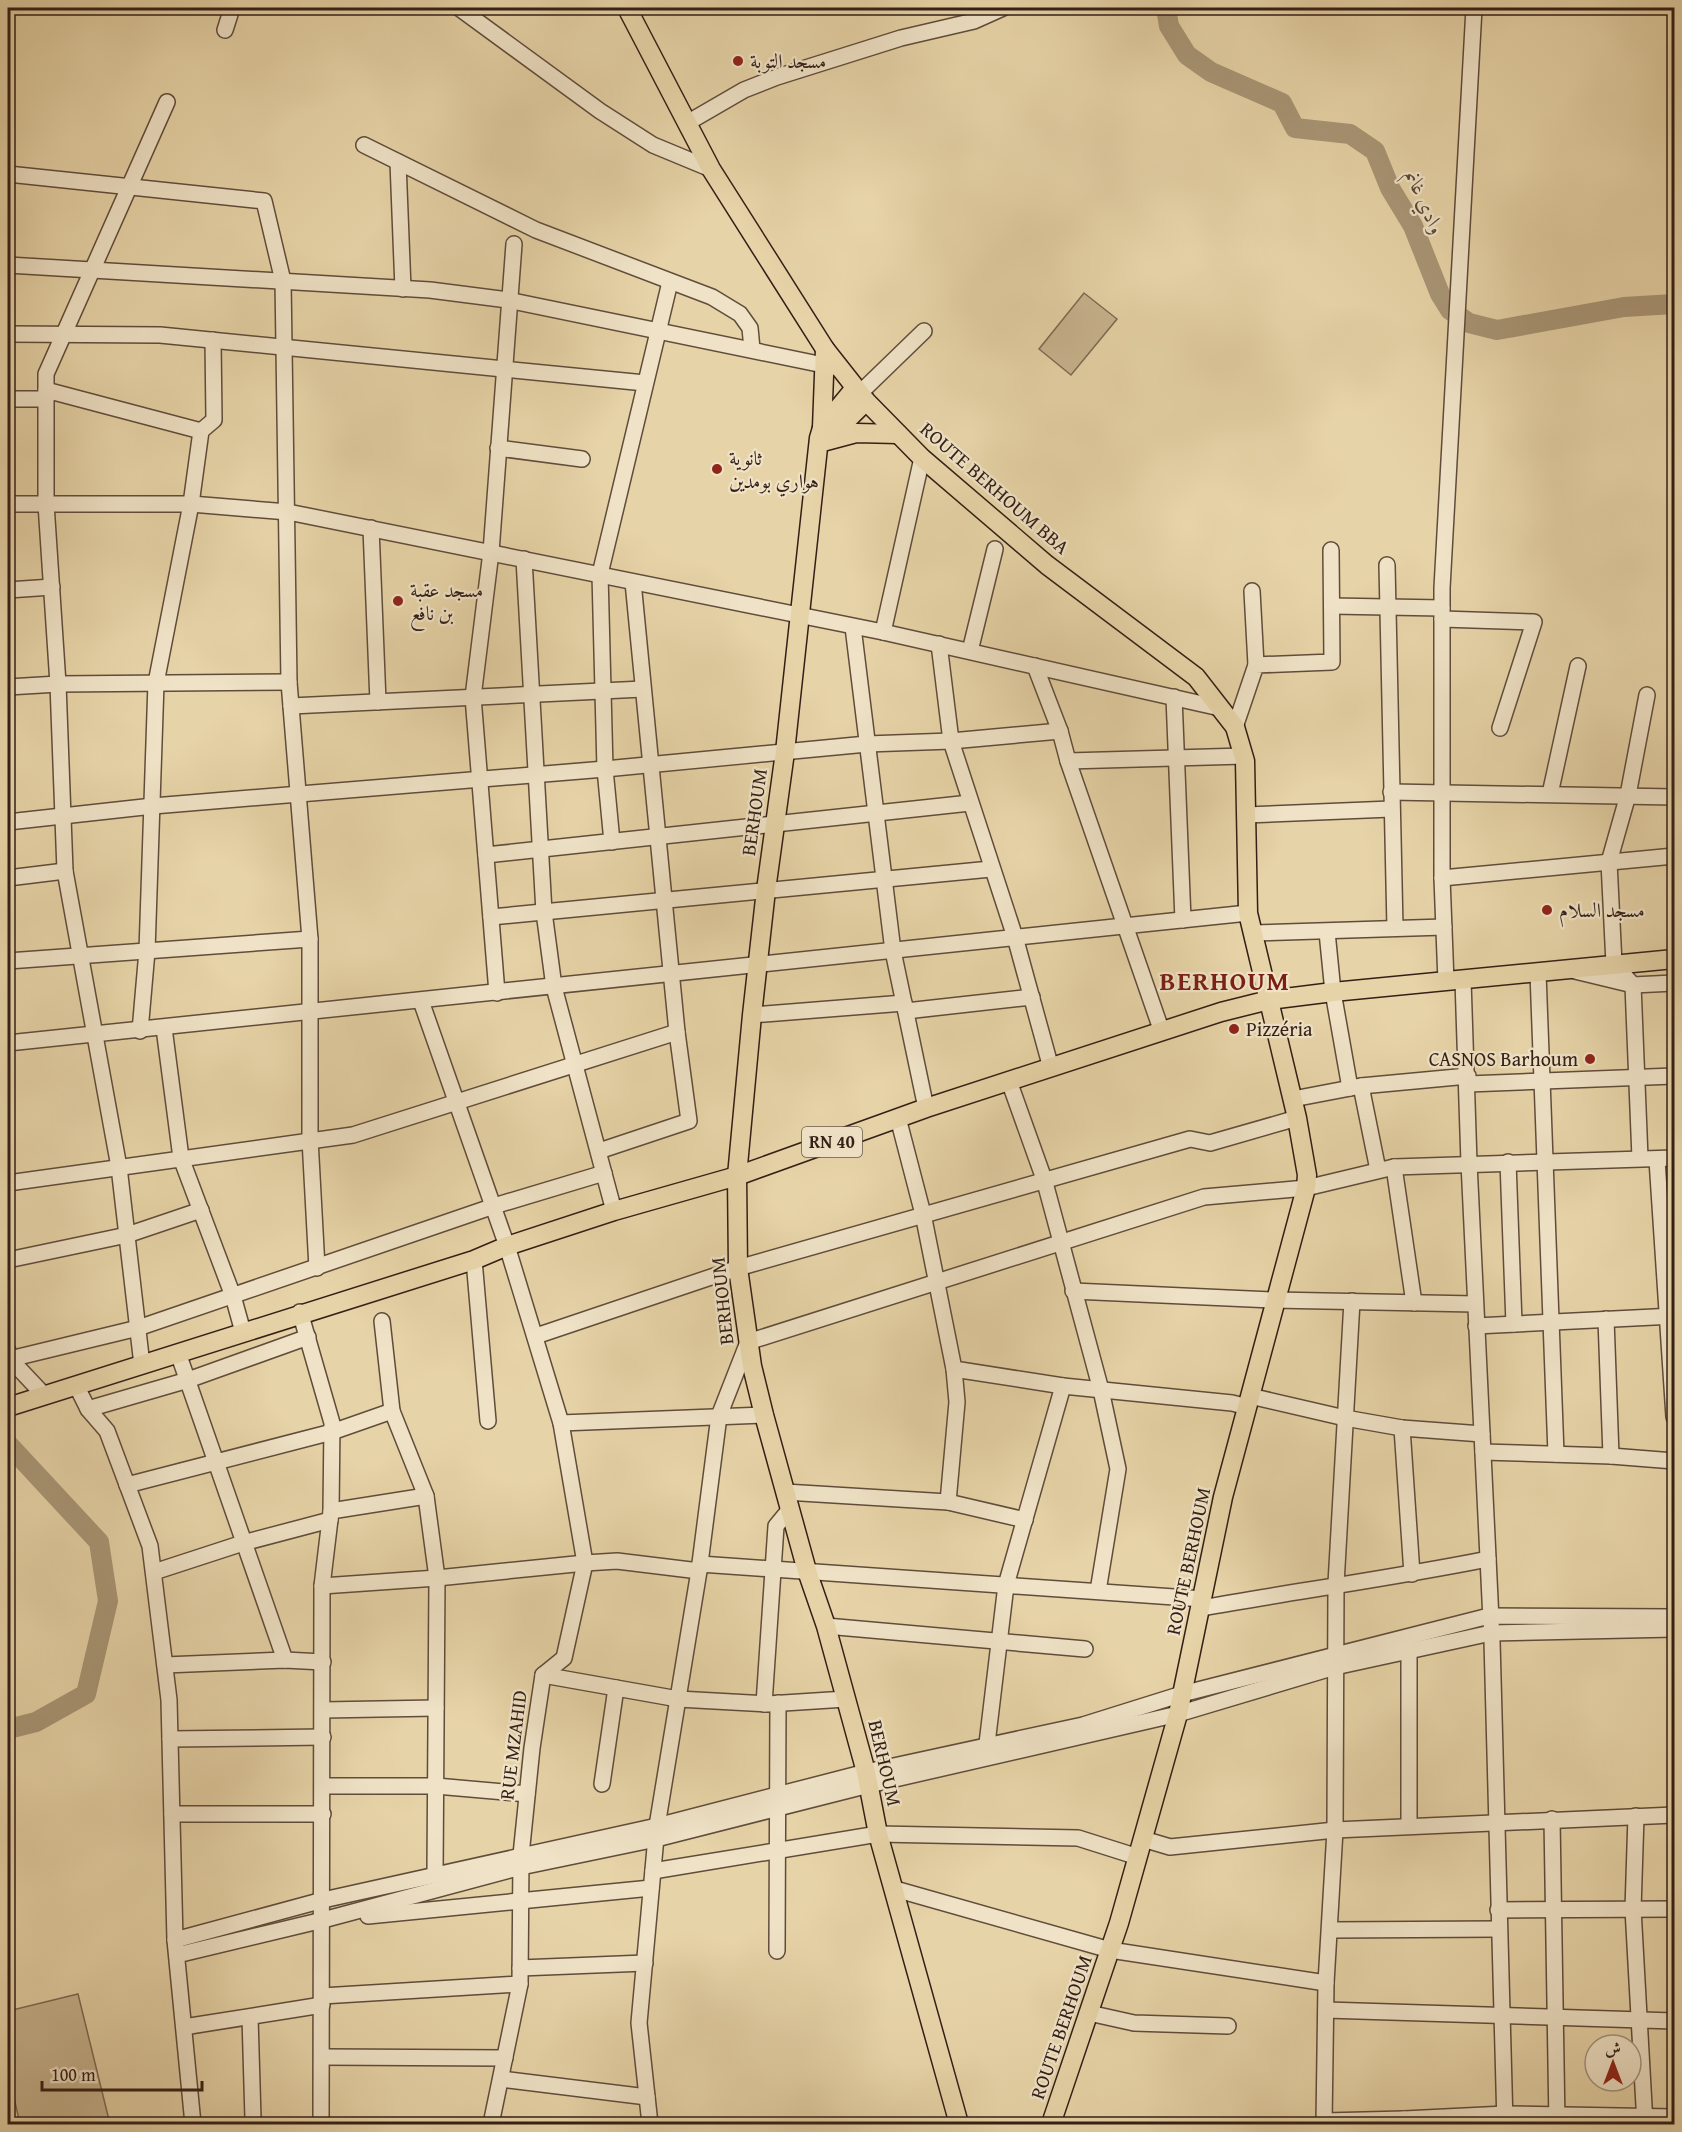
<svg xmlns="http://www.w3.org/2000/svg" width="1682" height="2132" viewBox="0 0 1682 2132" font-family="'Gentium Book Plus',Amiri,serif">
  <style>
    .green { fill: #c8b48f; stroke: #7e6a53; stroke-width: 1.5 }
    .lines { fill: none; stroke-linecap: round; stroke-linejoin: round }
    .river { stroke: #a99676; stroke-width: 20 }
    .minor-casing { stroke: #604c3b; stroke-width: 18 }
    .major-casing { stroke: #331f17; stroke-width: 21 }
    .minor { stroke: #efe2c6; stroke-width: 15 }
    .major { stroke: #e6d3a7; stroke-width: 18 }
    .poi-dot { fill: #8f2418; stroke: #efe2c6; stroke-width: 2 }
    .labels { text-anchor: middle; stroke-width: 4.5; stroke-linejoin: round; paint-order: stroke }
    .shield { fill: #efe2c6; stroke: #6b5a4c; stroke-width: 1.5 }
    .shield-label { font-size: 18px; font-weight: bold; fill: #331f17 }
    .poi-label { font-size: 20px; fill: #331f17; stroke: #efe2c6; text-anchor: start }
    .street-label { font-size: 20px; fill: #331f17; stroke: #efe2c6 }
    .water-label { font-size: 21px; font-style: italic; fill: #5c4938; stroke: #efe2c6 }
    .district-label { font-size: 26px; font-weight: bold; letter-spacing: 1.5px; fill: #7a1f14; stroke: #efe2c6 }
  </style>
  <rect width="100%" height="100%" fill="#e6d3a7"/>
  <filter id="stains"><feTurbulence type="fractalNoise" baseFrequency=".00333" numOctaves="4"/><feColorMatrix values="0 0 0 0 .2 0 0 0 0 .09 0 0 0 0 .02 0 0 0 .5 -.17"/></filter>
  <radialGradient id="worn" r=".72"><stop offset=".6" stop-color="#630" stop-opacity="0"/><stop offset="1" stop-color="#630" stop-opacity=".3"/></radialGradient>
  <g class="green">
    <polygon points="1084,293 1117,319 1071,375 1039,349"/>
    <polygon points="78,1994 110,2124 20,2124 8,2072 8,2011"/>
  </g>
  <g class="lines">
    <g class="river">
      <polyline points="1166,8 1169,26 1187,55 1211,72 1282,103 1295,128 1350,134 1375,151 1390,188 1413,226 1440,294 1450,310 1469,323 1497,330 1624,307 1674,304"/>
      <polyline points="8,1444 99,1542 108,1601 86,1694 36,1722 8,1729"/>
    </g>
    <g class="minor-casing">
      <g id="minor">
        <polyline points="459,8 600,111 653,145 711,169"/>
        <polyline points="225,30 232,8"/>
        <polyline points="687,123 744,90 777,77 901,38 974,21 1003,8"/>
        <polyline points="364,145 536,230 712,297 740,314 750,328 752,349"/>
        <polyline points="398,162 403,289"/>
        <polyline points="8,174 264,201 283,281 289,682 310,939 310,1139 317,1268"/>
        <polyline points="8,265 430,290 508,300 833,367"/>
        <polyline points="8,334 160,335 645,383"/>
        <polyline points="46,390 201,431"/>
        <polyline points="860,393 924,331"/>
        <polyline points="8,399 46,399"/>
        <polyline points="498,448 582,459"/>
        <polyline points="8,504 191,504 288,512 883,632 1220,708"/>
        <polyline points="371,528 378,702"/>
        <polyline points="524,559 544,912 554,987 614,1211"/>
        <polyline points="1387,565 1395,928"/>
        <polyline points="8,590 52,587"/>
        <polyline points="1252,591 1256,665"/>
        <polyline points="1332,606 1442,608"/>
        <polyline points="1442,619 1534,622 1500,728"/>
        <polyline points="853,627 893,951 926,1108"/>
        <polyline points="883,632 922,458"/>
        <polyline points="939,644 951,741 1015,937 1051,1068"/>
        <polyline points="970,651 995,549"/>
        <polyline points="1035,666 1060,731 1068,761 1162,1032"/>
        <polyline points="8,687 58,684 289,682"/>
        <polyline points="1174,697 1183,920"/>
        <polyline points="291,706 643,689"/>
        <polyline points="1235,727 1256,665 1332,662 1331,550"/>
        <polyline points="1068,761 1244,756"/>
        <polyline points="1391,792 1674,797"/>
        <polyline points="1550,794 1578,666"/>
        <polyline points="1246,815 1391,809"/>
        <polyline points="8,822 153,806 605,769 867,744 951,741 1060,731"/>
        <polyline points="612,842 605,769 600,574 670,282"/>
        <polyline points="486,855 970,803"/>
        <polyline points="8,878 65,871"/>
        <polyline points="1442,878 1674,856"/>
        <polyline points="491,917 991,869"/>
        <polyline points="1327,932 1333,992 1350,1088"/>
        <polyline points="1253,933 1444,927"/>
        <polyline points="8,961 310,939"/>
        <polyline points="1575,971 1633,985 1674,983"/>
        <polyline points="1538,973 1556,1454"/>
        <polyline points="1463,980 1469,1163 1492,1641 1505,2124"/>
        <polyline points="1446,982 1442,878 1442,588 1474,8"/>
        <polyline points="497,993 473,697 491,552 514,244"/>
        <polyline points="421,1001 507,1246 561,1423 585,1563 564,1658 543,1675 532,1748 521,1855 520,1984 491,2124"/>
        <polyline points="906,1011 1032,997"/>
        <polyline points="752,1015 904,1003"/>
        <polyline points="164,1028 181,1158 233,1296 243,1332"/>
        <polyline points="140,1031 147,951 156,683 191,504 201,431 214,420 213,340"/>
        <polyline points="8,1043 1248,913"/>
        <polyline points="1009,1081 1044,1179 1101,1390 1118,1469 1098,1591"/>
        <polyline points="1468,1084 1674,1076"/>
        <polyline points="1361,1086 1378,1170"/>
        <polyline points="1293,1099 1361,1086 1468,1076"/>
        <polyline points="898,1118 923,1214 954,1369 1063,1386 1232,1403 1248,1407"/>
        <polyline points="599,1151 689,1121 677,1032 633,582"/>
        <polyline points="1640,1158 1633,985 1614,964 1609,862 1628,795 1647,695"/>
        <polyline points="1657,1160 1674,1417"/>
        <polyline points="1508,1162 1514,1324"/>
        <polyline points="1394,1167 1414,1303"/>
        <polyline points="8,1183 353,1135 677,1032"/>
        <polyline points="8,1260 127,1235 201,1210"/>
        <polyline points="474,1260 488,1421"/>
        <polyline points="1073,1291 1274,1300 1475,1304"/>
        <polyline points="300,1312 332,1423 331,1511 322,1586 321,2124"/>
        <polyline points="1606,1319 1611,1456"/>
        <polyline points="382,1321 392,1411 426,1496 437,1578 435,1874"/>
        <polyline points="1476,1326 1674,1316"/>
        <polyline points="536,1336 738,1268 1190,1139 1210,1143 1297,1118"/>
        <polyline points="8,1351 10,1359 43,1394"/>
        <polyline points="178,1353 285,1660"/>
        <polyline points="10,1359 138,1328 494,1206 604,1173"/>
        <polyline points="142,1365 119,1167 65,871 58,684 46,504 46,374 167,102"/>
        <polyline points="76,1385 88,1409 107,1431 150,1546 169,1700 175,1940 193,2124"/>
        <polyline points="1250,1396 1345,1418 1402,1428 1482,1434"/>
        <polyline points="88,1409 188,1380 308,1337"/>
        <polyline points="561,1423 764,1415"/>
        <polyline points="1402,1428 1412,1574"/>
        <polyline points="1483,1452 1611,1456 1674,1461"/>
        <polyline points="127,1485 332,1432 392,1411"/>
        <polyline points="785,1492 948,1502 1025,1520"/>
        <polyline points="948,1502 957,1402 954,1369"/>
        <polyline points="331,1511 426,1496"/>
        <polyline points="700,1564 1203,1599"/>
        <polyline points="154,1572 243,1543 330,1520"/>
        <polyline points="322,1586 437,1578 585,1563 617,1561 699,1571"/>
        <path d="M1201,1608c96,-17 192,-30 287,-49"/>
        <polyline points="826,1626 1085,1649"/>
        <polyline points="165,1665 285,1660 323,1662"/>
        <polyline points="543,1675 678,1699 768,1704 846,1699"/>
        <polyline points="764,1704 776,1526 790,1509"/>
        <polyline points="323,1710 436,1708"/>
        <polyline points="170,1739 323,1737"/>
        <polyline points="986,1752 1006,1585 1063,1386"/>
        <polyline points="602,1784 616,1688"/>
        <polyline points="323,1786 436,1786 527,1794"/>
        <polyline points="172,1814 323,1814"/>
        <polyline points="1636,1816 1633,1909 1645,2124"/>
        <polyline points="1552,1819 1557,2124"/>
        <polyline points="1409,1826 1409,1651"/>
        <polyline points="1143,1839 1170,1847 1335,1830 1674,1815"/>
        <polyline points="653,1871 878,1834 1078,1838 1138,1857"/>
        <polyline points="895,1889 1110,1950 1326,1983"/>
        <polyline points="1498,1910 1674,1909"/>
        <polyline points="368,1916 651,1888"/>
        <polyline points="1330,1930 1498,1929"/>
        <polyline points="175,1940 323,1900 657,1826 866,1772 1083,1725 1182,1694 1489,1616 1674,1617"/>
        <polyline points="777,1951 778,1703"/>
        <polyline points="177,1955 323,1920 521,1867 656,1839 869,1785 1178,1714 1335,1667 1491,1633 1674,1629"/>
        <polyline points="520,1968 645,1963"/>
        <polyline points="322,1996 520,1984"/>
        <polyline points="1326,2010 1674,2021"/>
        <polyline points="1089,2013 1134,2023 1228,2026"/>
        <polyline points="250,2017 253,2119 256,2124"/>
        <polyline points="184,2027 322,2005"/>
        <polyline points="322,2057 505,2058"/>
        <polyline points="501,2079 647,2097"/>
        <polyline points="1324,2121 1404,2119"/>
        <polyline points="650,2124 639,2023 657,1826 699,1571 719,1416 748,1342 1204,1197 1306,1188 1394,1167 1674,1158"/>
        <polyline points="1324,2124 1326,1983 1335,1830 1336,1584 1352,1301"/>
        <polyline points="1403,2124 1404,2119 1505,2114 1674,2117"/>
      </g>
    </g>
    <g class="major-casing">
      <g id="major">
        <polyline points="627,8 711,169 825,349 866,401 922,458 1047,565 1196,677 1235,727 1245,761 1248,913 1297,1118 1307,1175 1306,1188 1223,1497 1178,1714 1119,1923 1051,2124"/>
        <polyline points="855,388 822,428 819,438 785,752 766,890 752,1015 737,1176 738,1268 752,1366 764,1415 807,1571 826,1626 866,1772 878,1834 959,2124"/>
        <polyline points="822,428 825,349"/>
        <polyline points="828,439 866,401"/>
        <polyline points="826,441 856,433 898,434"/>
        <polyline points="8,1407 474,1260 507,1246 614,1211 737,1176 926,1108 1221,1012 1269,1000 1333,992 1674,959"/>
      </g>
    </g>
    <use href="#minor" class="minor"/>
    <use href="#major" class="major"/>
  </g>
  <g class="poi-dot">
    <circle cx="738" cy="61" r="6"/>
    <circle cx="717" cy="469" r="6"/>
    <circle cx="398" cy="601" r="6"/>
    <circle cx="1547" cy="910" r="6"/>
    <circle cx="1234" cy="1029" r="6"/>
    <circle cx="1590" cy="1059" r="6"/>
  </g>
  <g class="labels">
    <rect class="shield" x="802" y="1127" width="60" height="30" rx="4.5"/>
    <g class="shield-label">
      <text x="832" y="1148">RN 40</text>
    </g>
    <g class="poi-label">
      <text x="750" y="68">مسجد التوبة</text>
      <text x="729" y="465">ثانوية<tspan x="729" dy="23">هواري بومدين</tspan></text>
      <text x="410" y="597">مسجد عقبة<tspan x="410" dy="23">بن نافع</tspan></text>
      <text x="1559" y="917">مسجد السلام</text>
      <text x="1246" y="1036">Pizzéria</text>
      <text x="1578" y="1066" text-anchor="end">CASNOS Barhoum</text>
    </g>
    <g class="street-label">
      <text transform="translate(995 488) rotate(41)" y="7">ROUTE BERHOUM BBA</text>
      <text transform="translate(754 812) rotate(-82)" y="7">BERHOUM</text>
      <text transform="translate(722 1301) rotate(-96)" y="7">BERHOUM</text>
      <text transform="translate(1188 1561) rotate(-78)" y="7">ROUTE BERHOUM</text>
      <text transform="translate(513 1745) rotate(-83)" y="7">RUE MZAHID</text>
      <text transform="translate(885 1763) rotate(77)" y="7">BERHOUM</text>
      <text transform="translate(1061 2027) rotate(-71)" y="7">ROUTE BERHOUM</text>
    </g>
    <g class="water-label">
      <text transform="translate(1425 202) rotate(66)" y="7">وادي غانم</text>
    </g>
    <g class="district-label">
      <text x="1225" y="990">BERHOUM</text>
    </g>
  </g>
  <rect width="1682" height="2132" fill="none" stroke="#e6d3a7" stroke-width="30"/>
  <rect x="9" y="9" width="1664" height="2114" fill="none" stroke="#331f17" stroke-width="3"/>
  <rect x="15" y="15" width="1652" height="2102" fill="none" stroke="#331f17" stroke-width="1.5"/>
  <g transform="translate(1613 2063)"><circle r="28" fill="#efe2c6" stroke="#a49480" stroke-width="1.5"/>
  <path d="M0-4.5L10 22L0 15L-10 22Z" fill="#8f2418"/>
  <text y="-9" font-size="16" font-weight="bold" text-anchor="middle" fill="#331f17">ش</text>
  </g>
  <path d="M42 2081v9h160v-9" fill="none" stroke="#331f17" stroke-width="3"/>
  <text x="51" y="2081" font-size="18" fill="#331f17" stroke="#efe2c6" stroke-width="4.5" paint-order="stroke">100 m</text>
  <rect width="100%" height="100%" filter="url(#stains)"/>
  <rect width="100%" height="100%" fill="url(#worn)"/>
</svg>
